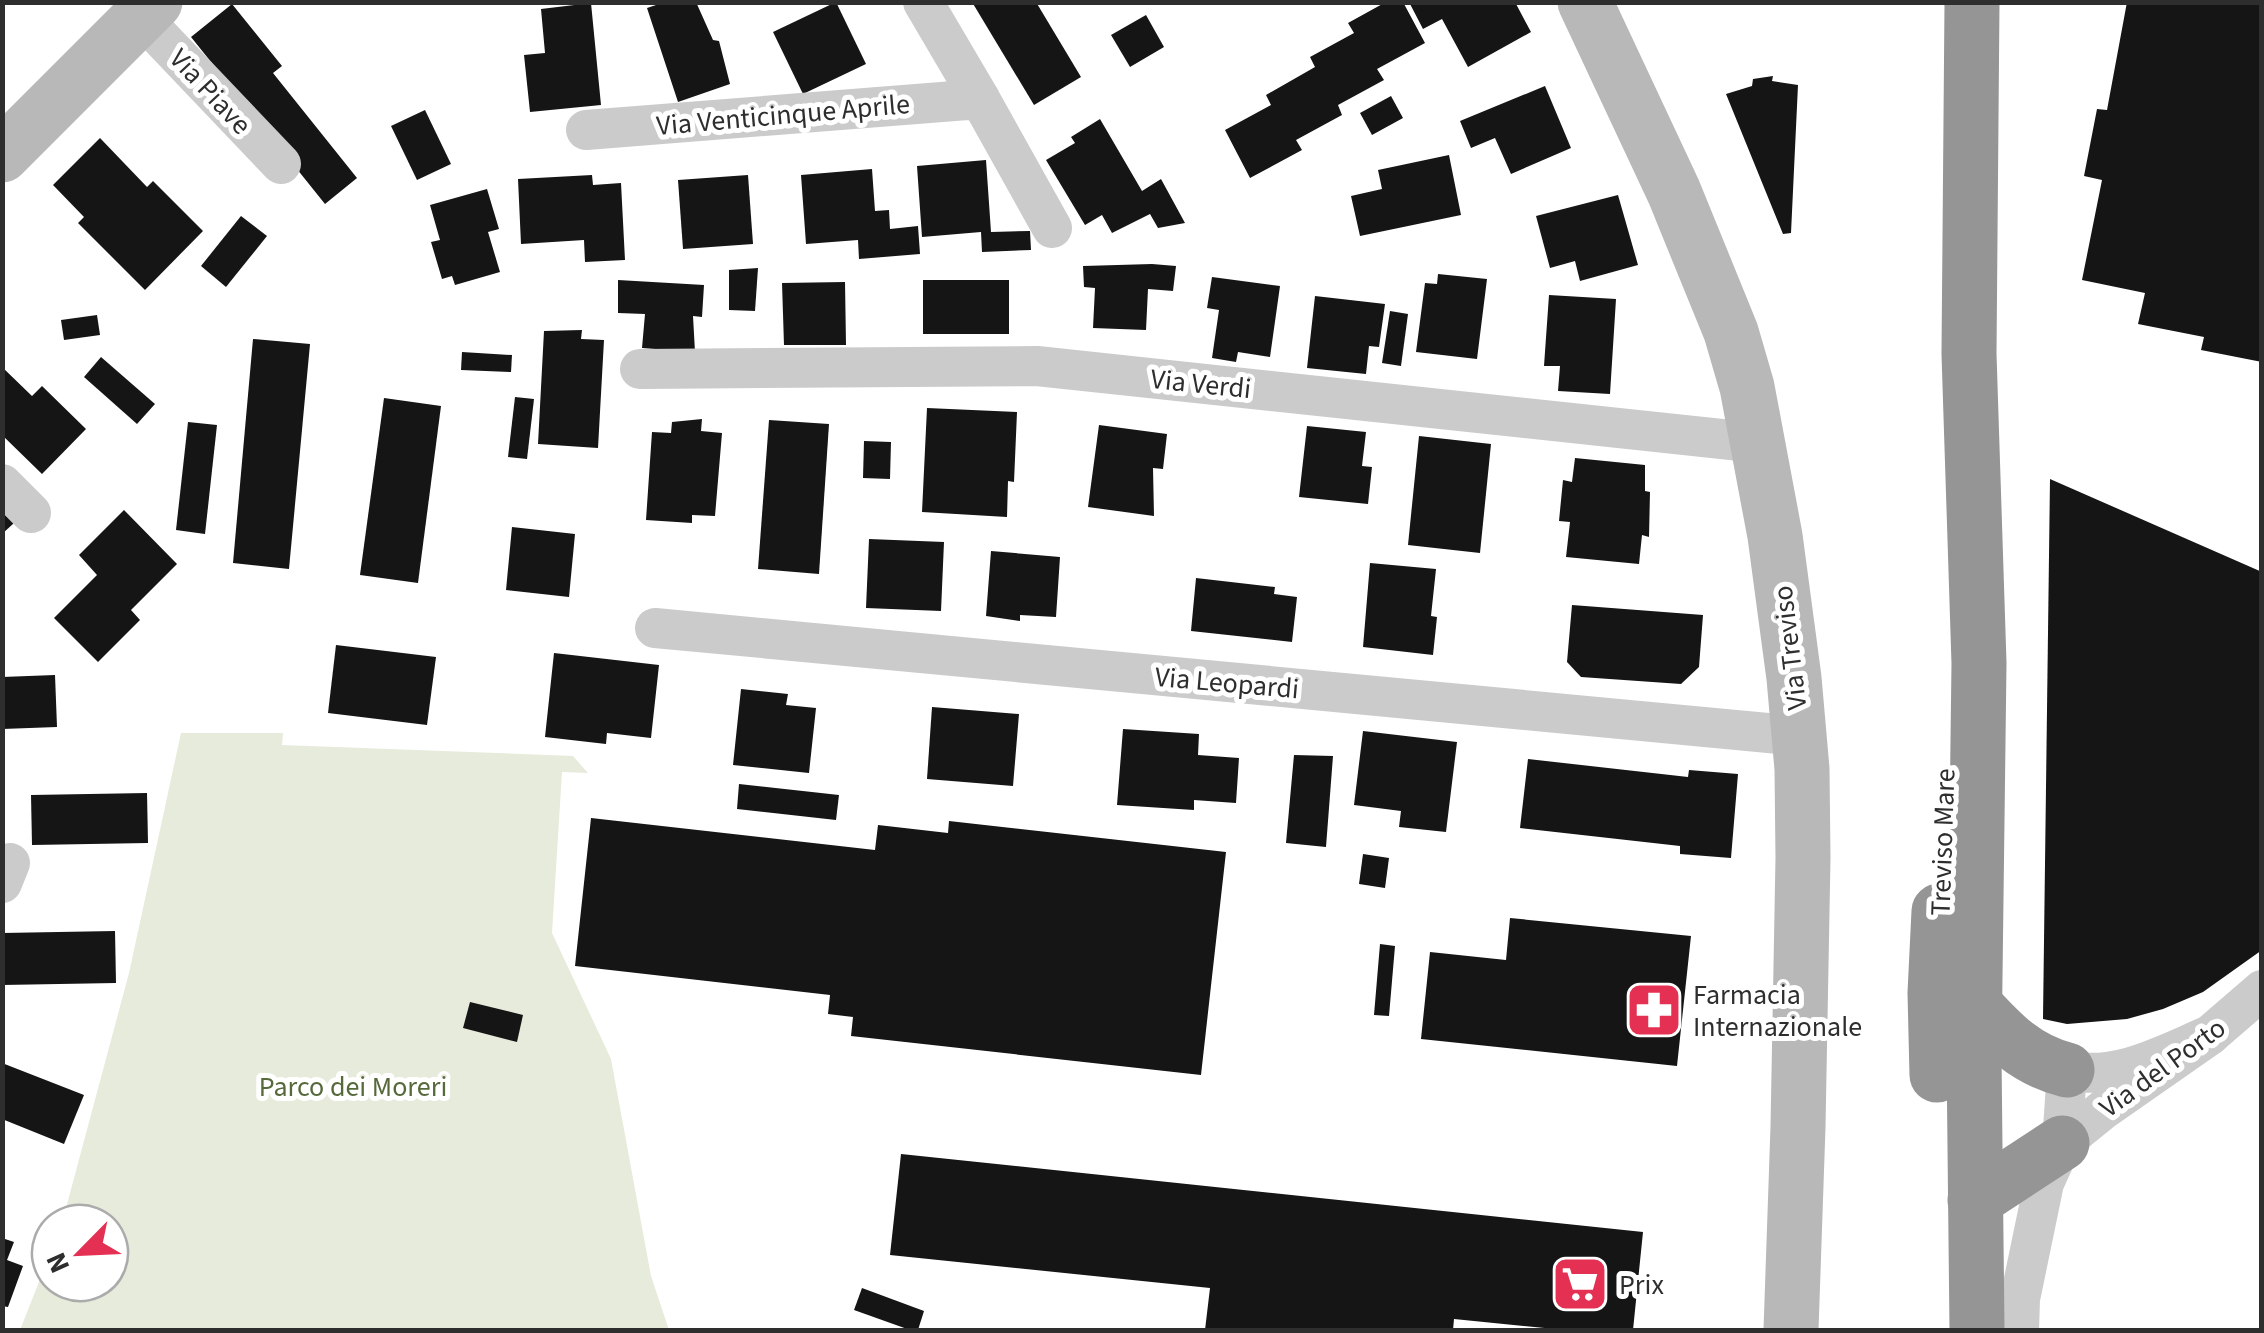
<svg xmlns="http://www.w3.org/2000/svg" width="2264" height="1333" viewBox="0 0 2264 1333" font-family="'Source Sans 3',sans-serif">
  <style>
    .green { fill: #e6ebdb }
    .building { fill: #151515 }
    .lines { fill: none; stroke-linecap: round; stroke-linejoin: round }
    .street { stroke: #cbcbcb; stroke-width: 40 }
    .secondary { stroke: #b8b8b8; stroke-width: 55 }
    .highway { stroke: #959595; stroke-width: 55 }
    .labels { text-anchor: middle; stroke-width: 10; stroke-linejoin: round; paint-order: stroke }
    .street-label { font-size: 28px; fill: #2e2e2e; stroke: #fff }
    .poi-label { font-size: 28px; fill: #2e2e2e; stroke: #fff; text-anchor: start }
    .park-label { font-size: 28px; fill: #56693b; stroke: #fff }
  </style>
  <rect width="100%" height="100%" fill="#fff"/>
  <polygon class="green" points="181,733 283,733 282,745 573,756 588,773 562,772 552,933 611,1059 651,1276 669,1330 20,1330 50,1254 50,1283 110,1283 110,1223 62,1223 129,973"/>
  <g class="building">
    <polygon points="665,2 696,2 713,40 719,41 730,84 678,102 647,8"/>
    <polygon points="836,2 866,64 803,94 773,32"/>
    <polygon points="972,2 1036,2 1081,77 1034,105"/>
    <polygon points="1386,2 1403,2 1425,43 1377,69 1384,80 1338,105 1342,115 1296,140 1302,150 1250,178 1225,130 1271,105 1266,95 1315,67 1310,57 1354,33 1348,23"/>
    <polygon points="1409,2 1515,2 1531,32 1468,67 1442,19 1423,29"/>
    <polygon points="2127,2 2262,2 2262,362 2201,350 2204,337 2138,324 2145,293 2082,280 2102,180 2084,176 2097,109 2107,110"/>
    <polygon points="591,3 601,105 530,112 524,55 545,53 541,9"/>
    <polygon points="232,4 282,66 273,73 357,178 325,204 191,37"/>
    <polygon points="1146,15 1164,47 1130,67 1111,35"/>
    <polygon points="1773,76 1772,81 1798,85 1791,233 1783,234 1726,94 1752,86 1753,79"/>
    <polygon points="1545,86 1571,148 1511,174 1495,138 1471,148 1460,121"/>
    <polygon points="1391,96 1403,118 1372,135 1360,113"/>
    <polygon points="425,110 451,164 417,180 391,126"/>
    <polygon points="1100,119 1142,191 1161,179 1185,223 1158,228 1150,214 1112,233 1102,215 1085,225 1046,160 1075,143 1071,137"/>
    <polygon points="100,138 147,187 153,181 203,231 145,290 78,223 84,217 53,185"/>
    <polygon points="1449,155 1461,215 1360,236 1351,196 1382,189 1378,170"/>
    <polygon points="986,160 991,232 1030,231 1031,250 982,252 981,232 922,237 917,166"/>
    <polygon points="872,169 875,211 889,210 890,229 918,226 920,254 859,259 858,240 806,244 801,175"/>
    <polygon points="592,175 593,185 621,183 625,260 585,262 584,240 521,244 518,179"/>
    <polygon points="748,175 753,244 683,249 678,180"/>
    <polygon points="487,189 499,229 488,232 500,272 455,285 452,276 442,279 431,242 440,240 430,205"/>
    <polygon points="1618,195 1638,265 1580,281 1575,261 1550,268 1536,216"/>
    <polygon points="241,216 267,236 226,287 201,266"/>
    <polygon points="1152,264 1176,266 1173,291 1148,289 1146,330 1093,328 1095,288 1084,287 1083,266"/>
    <polygon points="758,268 755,311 729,310 729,270"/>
    <polygon points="1438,274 1487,279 1477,359 1416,352 1425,283 1437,284"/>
    <polygon points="1212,277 1280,286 1270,357 1238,352 1236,362 1212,358 1219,310 1207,308"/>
    <polygon points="618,280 704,285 702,317 693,316 695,352 642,348 645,314 618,313"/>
    <rect x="923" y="280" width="86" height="54"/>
    <polygon points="845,282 846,345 784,345 782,283"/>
    <polygon points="1549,295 1616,299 1610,394 1558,391 1560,366 1544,366"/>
    <polygon points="1315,296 1385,304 1379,347 1369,346 1366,374 1307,368"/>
    <polygon points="1390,311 1408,314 1401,366 1382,363"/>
    <polygon points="97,315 100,335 64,340 61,320"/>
    <polygon points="582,330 581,339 604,340 598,448 538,444 544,331"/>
    <polygon points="253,339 310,344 289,569 233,563"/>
    <polygon points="462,352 512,355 511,372 461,370"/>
    <polygon points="101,357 155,404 137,424 84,377"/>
    <polygon points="2,367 32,396 42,386 86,429 42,474 2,435"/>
    <polygon points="515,397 534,399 527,459 508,457"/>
    <polygon points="384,398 441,406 418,583 360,575"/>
    <polygon points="927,408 1017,412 1014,482 1008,481 1007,517 922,512"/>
    <polygon points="702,419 701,431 722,433 715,516 692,515 692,523 646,520 652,432 671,433 672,422"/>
    <polygon points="769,420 829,424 819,574 758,569"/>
    <polygon points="188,422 217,425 205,534 176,530"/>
    <polygon points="1099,425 1167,434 1163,469 1153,468 1154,516 1088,507"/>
    <polygon points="1307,426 1366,432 1362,466 1372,467 1368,504 1299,497"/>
    <polygon points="1419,436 1491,444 1480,553 1408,545"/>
    <polygon points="864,441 891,442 890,479 863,478"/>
    <polygon points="1575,458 1645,465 1645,491 1650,492 1649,537 1642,535 1639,564 1566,557 1570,522 1559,521 1563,480 1572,482"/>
    <polygon points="2050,479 2262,572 2262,950 2203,992 2163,1009 2127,1019 2067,1024 2043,1019"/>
    <polygon points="124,510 177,564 131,610 140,620 98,662 54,618 97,575 79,555"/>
    <polygon points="2,511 14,523 2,534"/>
    <polygon points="512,527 575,534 569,597 506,590"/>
    <polygon points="869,539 944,542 941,611 866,608"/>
    <polygon points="991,551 1060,557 1056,617 1020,615 1020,621 986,616"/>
    <polygon points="1370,563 1436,569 1431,616 1437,617 1433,655 1363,647"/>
    <polygon points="1196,578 1275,587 1274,594 1297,597 1292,642 1191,631"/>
    <polygon points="1572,605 1703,615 1699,667 1681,684 1581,677 1567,662"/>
    <polygon points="336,645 436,657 427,725 328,713"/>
    <polygon points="554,653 659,665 651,738 607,733 606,744 545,737"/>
    <polygon points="55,675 57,727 2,729 2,677"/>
    <polygon points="741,689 788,694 786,705 816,708 809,773 733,765"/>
    <polygon points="932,707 1019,714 1013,786 927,779"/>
    <polygon points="1123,729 1199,734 1198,755 1239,758 1236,803 1194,800 1194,810 1117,805"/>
    <polygon points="1363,731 1457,742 1446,832 1399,827 1401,811 1354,805"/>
    <polygon points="1294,755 1333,756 1326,847 1286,843"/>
    <polygon points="1528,759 1688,777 1689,770 1738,774 1731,858 1680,854 1680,846 1520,828"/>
    <polygon points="739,784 839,795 836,820 737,809"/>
    <polygon points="147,793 148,843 32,845 31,795"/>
    <polygon points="591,818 875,850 878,825 948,833 949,821 1226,852 1201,1075 851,1036 853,1017 828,1014 830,995 575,966"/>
    <polygon points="1363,854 1389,858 1385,888 1359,884"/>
    <polygon points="1510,918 1691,936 1677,1066 1421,1039 1430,952 1506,960"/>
    <polygon points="115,931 116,983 2,985 2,933"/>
    <polygon points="1380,944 1395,946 1389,1016 1374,1015"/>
    <polygon points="470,1002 523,1015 517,1042 463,1028"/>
    <polygon points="2,1063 84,1095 64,1144 2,1119"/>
    <polygon points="901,1154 1643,1232 1633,1330 1565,1330 1454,1319 1453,1330 1205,1330 1210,1288 890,1255"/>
    <polygon points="2,1238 14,1242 7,1260 23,1266 8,1307 2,1306"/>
    <polygon points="862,1288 924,1311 918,1330 910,1330 854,1310"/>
  </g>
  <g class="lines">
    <g class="street">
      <polyline points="923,2 980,99"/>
      <polyline points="141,17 281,164"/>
      <polyline points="586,130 980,99 1052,228"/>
      <polyline points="640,369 1037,366 1759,443"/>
      <polyline points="2,484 31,513"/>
      <polyline points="655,628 1800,736"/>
      <polyline points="2,883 10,863"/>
      <polyline points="2062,1143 2104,1109 2210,1035 2262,990"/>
      <path d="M2019,1330l1,-31 24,-116 18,-40 5,-73c49,12 98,-16 143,-35"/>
    </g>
    <g class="secondary">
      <polyline points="1585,2 1674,192 1731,332 1747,387 1775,536 1794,678 1802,769 1803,858 1798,1127 1791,1330"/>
      <polyline points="2,155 155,2"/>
    </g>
    <g class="highway">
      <polyline points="1972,2 1969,354 1979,663 1974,1056 1977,1330"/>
      <path d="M1974,1004c27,30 52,56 93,66"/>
      <polyline points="1937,1075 1935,993 1939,911"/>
      <polyline points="1975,1200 2062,1143"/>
    </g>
  </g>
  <defs>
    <g id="pharmacy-square" transform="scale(2.875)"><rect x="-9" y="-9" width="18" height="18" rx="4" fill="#e43053" stroke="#fff"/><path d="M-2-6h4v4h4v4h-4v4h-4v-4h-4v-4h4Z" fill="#fff"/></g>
    <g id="supermarket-square" transform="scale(2.875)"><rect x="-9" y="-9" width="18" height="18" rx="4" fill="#e43053" stroke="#fff"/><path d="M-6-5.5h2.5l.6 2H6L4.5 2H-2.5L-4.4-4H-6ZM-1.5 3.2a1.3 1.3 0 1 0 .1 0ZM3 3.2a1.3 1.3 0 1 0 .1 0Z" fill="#fff"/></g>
  </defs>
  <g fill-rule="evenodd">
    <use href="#pharmacy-square" x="1654" y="1010"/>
    <use href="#supermarket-square" x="1580" y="1284"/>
  </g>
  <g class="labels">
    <g class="street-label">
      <text transform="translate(211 91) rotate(47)" y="10">Via Piave</text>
      <text transform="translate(783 114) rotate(-5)" y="10">Via Venticinque Aprile</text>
      <text transform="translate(1201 383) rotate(6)" y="10">Via Verdi</text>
      <text transform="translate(1789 648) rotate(-97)" y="10">Via Treviso</text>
      <text transform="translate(1227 682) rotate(5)" y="10">Via Leopardi</text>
      <text transform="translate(1942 842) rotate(-88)" y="10">Treviso Mare</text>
      <text transform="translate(2162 1067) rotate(-36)" y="10">Via del Porto</text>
    </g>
    <g class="poi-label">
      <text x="1693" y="1004">Farmacia<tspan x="1693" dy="32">Internazionale</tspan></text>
      <text x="1619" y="1294">Prix</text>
    </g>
    <g class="park-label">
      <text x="353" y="1096">Parco dei Moreri</text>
    </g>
  </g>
  <rect width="2264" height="1333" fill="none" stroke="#2e2e2e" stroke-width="10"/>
  <g transform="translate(80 1253) rotate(246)"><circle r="48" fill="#ffffff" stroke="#ababab" stroke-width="2.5"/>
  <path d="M0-8L18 38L0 25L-18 38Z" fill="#e43053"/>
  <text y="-15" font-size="28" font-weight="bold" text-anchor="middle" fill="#2e2e2e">N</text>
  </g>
</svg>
